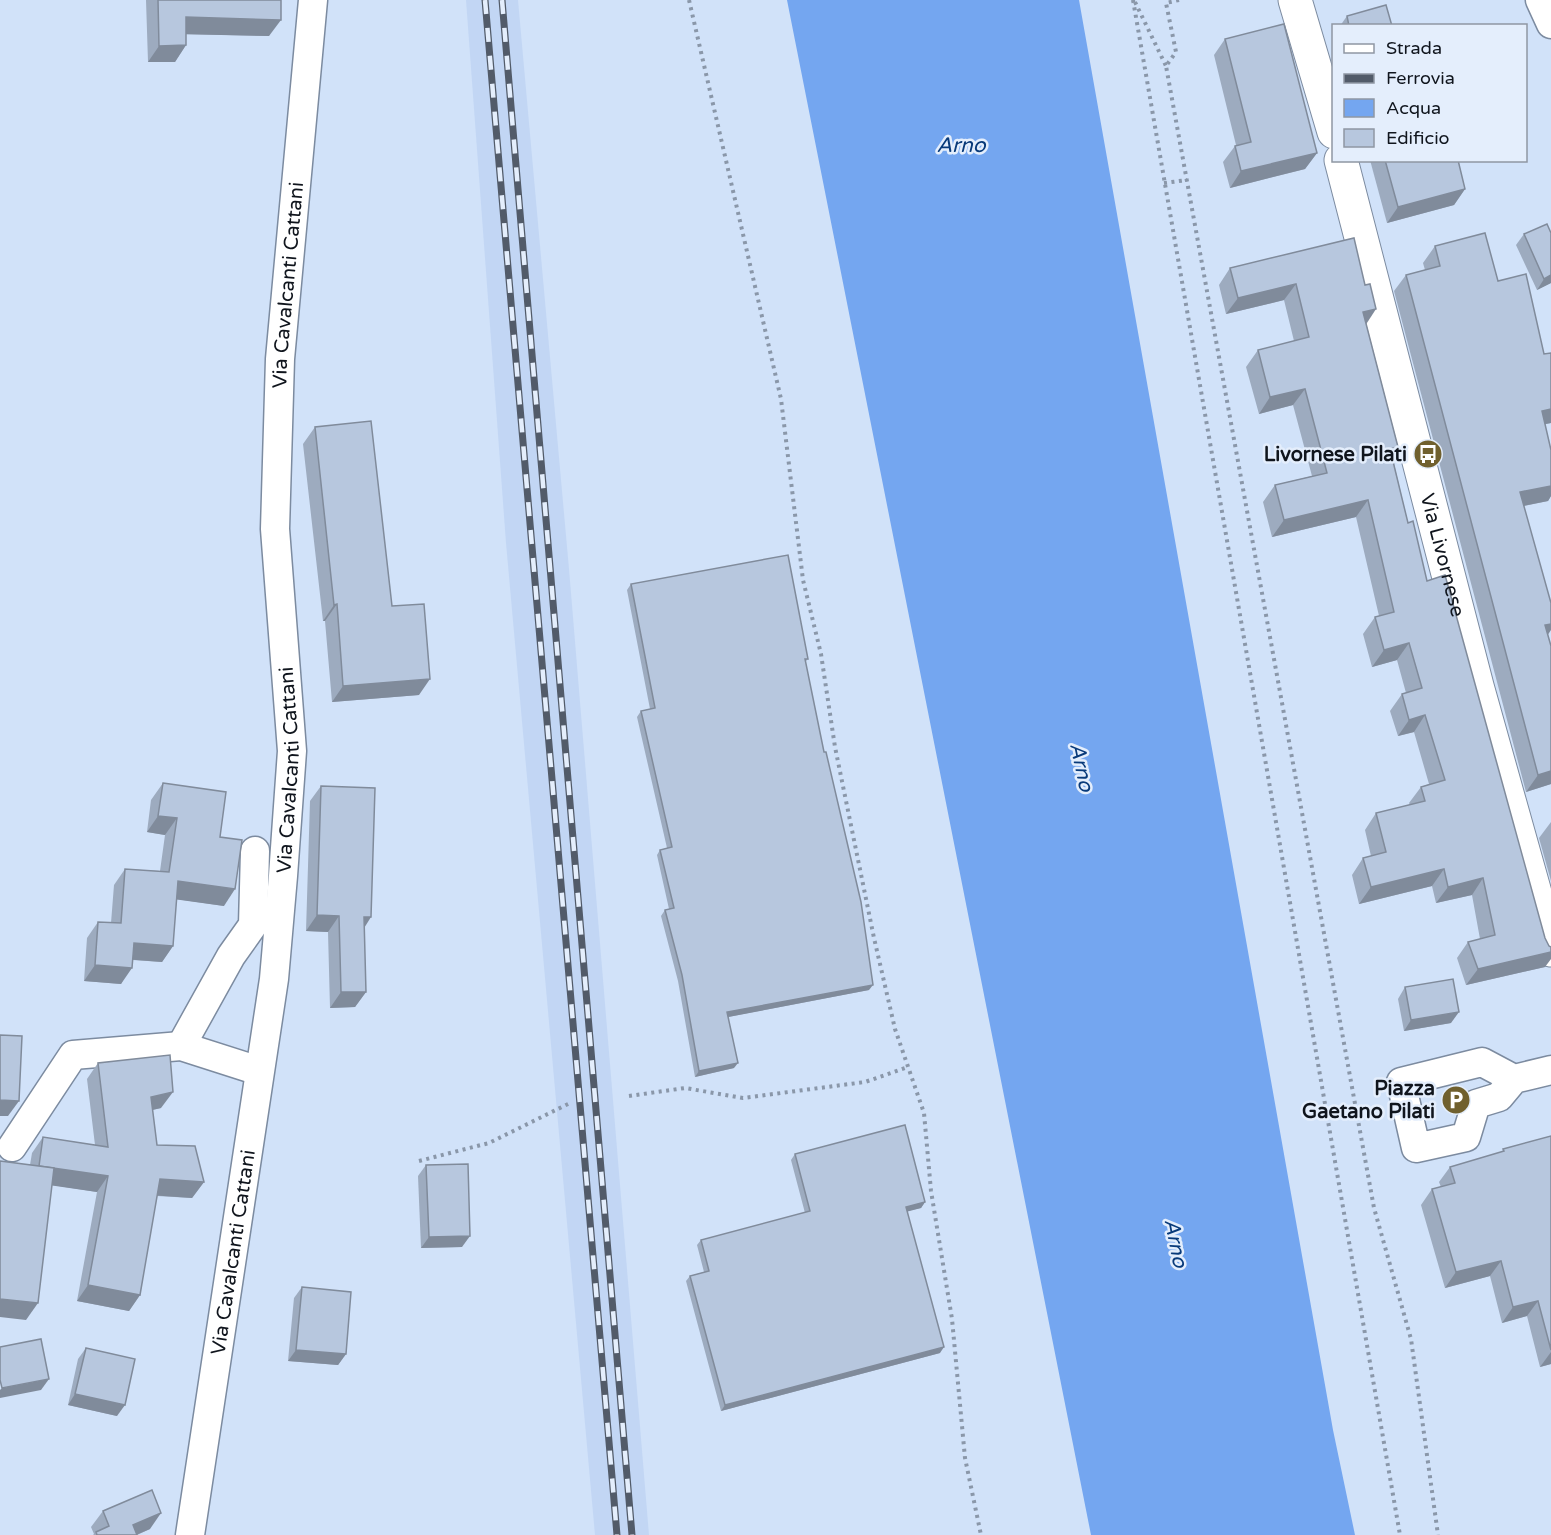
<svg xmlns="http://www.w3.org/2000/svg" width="1551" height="1535" viewBox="0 0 1551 1535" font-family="'Varela Round',sans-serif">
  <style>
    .built { fill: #c2d6f4 }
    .water { fill: #74a6f0 }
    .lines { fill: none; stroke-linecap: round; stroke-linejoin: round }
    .minor-casing { stroke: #7c8ba0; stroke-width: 31 }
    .major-casing { stroke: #7c8ba0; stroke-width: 35 }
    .path { stroke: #8a97a9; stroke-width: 4; stroke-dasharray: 3 4.5; stroke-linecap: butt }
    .minor { stroke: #fff; stroke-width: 28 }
    .major { stroke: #fff; stroke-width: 33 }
    .rail-casing { stroke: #525b69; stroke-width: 7 }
    .rail { stroke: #e4eefc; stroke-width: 4.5; stroke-dasharray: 14; stroke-linecap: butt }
    .wall { fill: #9dabbf }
    .shaded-wall { fill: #808b9b }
    .building { fill: #b7c7de; stroke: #808b9b; stroke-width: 1.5 }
    .labels { text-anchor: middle; stroke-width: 5; stroke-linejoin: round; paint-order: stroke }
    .street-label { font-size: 20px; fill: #10151d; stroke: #e4eefc }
    .poi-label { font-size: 20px; font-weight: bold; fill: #10151d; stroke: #e4eefc; text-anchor: end }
    .water-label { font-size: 21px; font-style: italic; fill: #083a7a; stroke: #e4eefc }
  </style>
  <rect width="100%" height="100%" fill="#d1e2f9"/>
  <polygon class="built" points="466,0 518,0 569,569 649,1535 595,1535 506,543"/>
  <polygon class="water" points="787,0 1079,0 1333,1430 1355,1535 1091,1535"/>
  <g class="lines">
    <g class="minor-casing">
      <g id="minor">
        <polyline points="1540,0 1551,24"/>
        <polyline points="181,1046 231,956 253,925 255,851"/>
        <polyline points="1514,1079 1482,1062 1401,1082 1416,1148 1466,1137 1476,1104 1499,1097 1514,1079 1551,1070"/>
        <polyline points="12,1147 73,1055 181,1046 259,1071"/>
        <path id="s1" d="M190,1535l84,-556 9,-103 9,-125 -17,-222 5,-170 33,-359"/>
      </g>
    </g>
    <g class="major-casing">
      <g id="major">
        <polyline points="1295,0 1334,132"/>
        <path id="s2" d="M1341,160l136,526 74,264"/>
      </g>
    </g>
    <g class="path">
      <polyline points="689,0 781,399 803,580 821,654 835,747 874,938 895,1029 924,1113 931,1191 952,1319 965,1458 981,1535"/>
      <polyline points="1133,0 1400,1535"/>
      <polyline points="1179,0 1166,3 1176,52 1166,66 1374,1208 1411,1339 1438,1535"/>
      <polyline points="1135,2 1166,66"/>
      <polyline points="1164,183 1187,180"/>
      <polyline points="629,1096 685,1088 743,1098 865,1082 908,1067"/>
      <polyline points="419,1161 489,1143 570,1103"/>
    </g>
    <use href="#minor" class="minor"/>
    <use href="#major" class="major"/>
    <g class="rail-casing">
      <g id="rail">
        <polyline points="485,0 617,1535"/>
        <polyline points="502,0 632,1535"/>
      </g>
    </g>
    <use href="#rail" class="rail"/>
  </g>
  <g class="wall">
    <polygon points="146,0 281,0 269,36 186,34 186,45 175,62 148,62"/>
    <polygon points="1347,16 1392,26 1340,26"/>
    <polygon points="1225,39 1317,153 1305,169 1230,188 1223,162 1235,146 1236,145 1214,55"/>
    <polygon points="1370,160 1458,160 1465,189 1454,205 1387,223"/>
    <polygon points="1551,233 1551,283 1537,290 1516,245 1524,234"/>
    <polygon points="1354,238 1366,324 1398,447 1392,455 1408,523 1427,581 1545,967 1466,985 1457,958 1468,942 1480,939 1472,895 1436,903 1432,886 1359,904 1352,875 1363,858 1371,856 1365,830 1376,813 1410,805 1409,803 1421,787 1429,784 1414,732 1398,736 1390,711 1402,694 1406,693 1397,660 1372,667 1363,634 1375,617 1379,616 1356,517 1272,537 1263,502 1275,485 1312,476 1293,405 1259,414 1246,367 1258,350 1294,341 1284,300 1226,314 1219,285 1230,268"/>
    <polygon points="1435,246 1498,281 1544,354 1551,353 1551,423 1545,424 1551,450 1551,496 1548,501 1524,506 1548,635 1551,784 1526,792 1394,291 1406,275 1425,270 1423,263"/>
    <polygon points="315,427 392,606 419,695 332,702 325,621 323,621 303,444"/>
    <polygon points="631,584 808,659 805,662 869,990 728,1017 734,1068 695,1077 678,981 661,916 665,910 669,909 657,855 660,850 667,848 637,717 641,711 650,709 627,590"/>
    <polygon points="163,783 220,837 224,906 176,899 173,946 162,962 133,960 121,984 84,981 87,938 98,922 111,923 114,885 125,869 160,871 165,835 147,832 151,800"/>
    <polygon points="321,786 364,928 366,992 355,1007 330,1008 328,932 306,931 310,801"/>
    <polygon points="1551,822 1551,881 1539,838"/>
    <polygon points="1405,987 1451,1023 1404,1031 1398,999"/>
    <polygon points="98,1063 161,1108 152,1110 157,1145 204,1182 192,1198 157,1196 140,1295 129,1311 77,1301 97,1192 52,1185 26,1320 30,1165 32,1153 43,1137 95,1145 87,1079"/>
    <polygon points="1551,1136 1551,1364 1540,1367 1527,1316 1502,1323 1490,1276 1445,1288 1421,1205 1432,1189 1441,1187 1439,1182 1450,1167 1502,1152 1503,1149"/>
    <polygon points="795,1154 925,1202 921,1208 907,1211 940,1353 721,1411 686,1281 690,1276 704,1272 697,1245 701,1240 805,1213 791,1160"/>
    <polygon points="426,1165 462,1247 421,1248 418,1176"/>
    <polygon points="302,1287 346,1354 338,1365 288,1361 294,1298"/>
    <polygon points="86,1348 117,1416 68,1405 78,1359"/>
    <polygon points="103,1511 150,1529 137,1535 93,1535 94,1534 91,1527"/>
  </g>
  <g class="shaded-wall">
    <polygon points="186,17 281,20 269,36 174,34"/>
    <polygon points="186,45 175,62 148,62 159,46"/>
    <polygon points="1317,153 1305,169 1230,188 1241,171"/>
    <polygon points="1465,189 1454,205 1387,223 1398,207"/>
    <polygon points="1551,275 1551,283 1537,290 1544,279"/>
    <polygon points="1296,284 1284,300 1226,314 1238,298"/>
    <polygon points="1376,309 1365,326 1363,312"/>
    <polygon points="1305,389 1293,405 1259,414 1270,397"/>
    <polygon points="1551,409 1551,423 1530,427 1542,411"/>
    <polygon points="1398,447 1386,463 1390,449"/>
    <polygon points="1551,486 1551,496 1548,501 1508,509 1520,492"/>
    <polygon points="1368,500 1356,517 1272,537 1284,520"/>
    <polygon points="337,604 325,621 323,621 334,605"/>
    <polygon points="1551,624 1551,630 1545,639 1545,625"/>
    <polygon points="1409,643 1397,660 1372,667 1384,650"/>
    <polygon points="430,679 419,695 332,702 343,686"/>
    <polygon points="1425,715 1414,732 1398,736 1409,720"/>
    <polygon points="1551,771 1551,784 1526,792 1538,775"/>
    <polygon points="158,816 177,818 165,835 147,832"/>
    <polygon points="1444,869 1432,886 1359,904 1371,887"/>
    <polygon points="1483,878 1472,895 1436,903 1448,887"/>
    <polygon points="178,881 235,889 224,906 166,898"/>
    <polygon points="317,915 339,916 328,932 306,931"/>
    <polygon points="364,917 371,917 361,933"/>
    <polygon points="134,943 173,946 162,962 123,959"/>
    <polygon points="1551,952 1551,959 1545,967 1466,985 1478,969"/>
    <polygon points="95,965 132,968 121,984 84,981"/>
    <polygon points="873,985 869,990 723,1018 727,1012"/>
    <polygon points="341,992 366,992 355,1007 330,1008"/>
    <polygon points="1459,1012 1451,1023 1404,1031 1411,1020"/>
    <polygon points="738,1063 734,1068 695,1077 699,1071"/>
    <polygon points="173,1092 161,1108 139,1113 151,1097"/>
    <polygon points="0,1100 19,1101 8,1116 0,1116"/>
    <polygon points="39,1166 108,1176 97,1192 28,1182"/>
    <polygon points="160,1179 204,1182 192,1198 149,1195"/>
    <polygon points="925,1202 921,1208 902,1213 906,1207"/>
    <polygon points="470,1236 462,1247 421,1248 429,1237"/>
    <polygon points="1501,1261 1490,1276 1445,1288 1456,1272"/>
    <polygon points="88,1285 140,1295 129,1311 77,1301"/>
    <polygon points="0,1299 38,1303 26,1320 0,1317"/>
    <polygon points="1538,1301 1527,1316 1502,1323 1513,1307"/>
    <polygon points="944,1347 940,1353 721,1411 725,1405"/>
    <polygon points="296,1350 346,1354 338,1365 288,1361"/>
    <polygon points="1551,1352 1551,1364 1540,1367"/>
    <polygon points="49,1379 41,1390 0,1398 0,1390 2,1388"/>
    <polygon points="75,1394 125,1405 117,1416 68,1405"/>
    <polygon points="161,1513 150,1529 136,1535 133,1525"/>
  </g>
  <g class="building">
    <polygon points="158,0 281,0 281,20 186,17 186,45 159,46"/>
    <polygon points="1386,5 1392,26 1349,26 1347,16"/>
    <polygon points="1284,24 1317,153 1241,171 1235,146 1251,142 1225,39"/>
    <polygon points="1385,160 1458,160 1465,189 1398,207"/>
    <polygon points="1547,224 1551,233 1551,275 1544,279 1524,234"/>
    <polygon points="1485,233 1498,281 1526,274 1544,354 1551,353 1551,409 1542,411 1551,450 1551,486 1520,492 1551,603 1551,624 1545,625 1551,646 1551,771 1538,775 1406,275 1440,266 1435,246"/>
    <polygon points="1354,238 1365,285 1370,284 1376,309 1363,312 1398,447 1390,449 1408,523 1413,521 1427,581 1445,575 1545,938 1549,946 1551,947 1551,952 1478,969 1468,942 1495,935 1483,878 1448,887 1444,869 1371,887 1363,858 1386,852 1376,813 1425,801 1421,787 1445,780 1425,715 1409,720 1402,694 1422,688 1409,643 1384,650 1375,617 1394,612 1368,500 1284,520 1275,485 1327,473 1305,389 1270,397 1258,350 1309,337 1296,284 1238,298 1230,268"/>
    <polygon points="371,421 392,606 424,604 430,679 343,686 337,604 334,605 315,427"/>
    <polygon points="788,555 808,659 805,659 824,752 826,752 861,902 873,985 727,1012 738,1063 699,1071 682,975 665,910 674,908 660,850 672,847 641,711 655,708 631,584"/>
    <polygon points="163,783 226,792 220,837 242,840 235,889 178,881 173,946 134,943 132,968 95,965 98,922 121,923 125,869 169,872 177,818 158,816"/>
    <polygon points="321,786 375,788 371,917 364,917 366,992 341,992 339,916 317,915"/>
    <polygon points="1453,979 1459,1012 1411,1020 1405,987"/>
    <polygon points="0,1035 22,1036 19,1101 0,1100"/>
    <polygon points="170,1055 173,1092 151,1097 157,1145 195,1146 204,1182 160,1179 140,1295 88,1285 108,1176 39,1166 43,1137 108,1147 98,1063"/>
    <polygon points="905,1125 925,1202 906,1207 944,1347 725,1405 690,1276 709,1271 701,1240 810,1211 795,1154"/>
    <polygon points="1551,1136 1551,1350 1538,1301 1513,1307 1501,1261 1456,1272 1432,1189 1455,1183 1450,1167 1504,1151 1503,1149"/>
    <polygon points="0,1161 54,1168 38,1303 0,1299"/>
    <polygon points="468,1164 470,1236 429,1237 426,1165"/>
    <polygon points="302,1287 351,1292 346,1354 296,1350"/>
    <polygon points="41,1339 49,1379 2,1388 0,1380 0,1347"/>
    <polygon points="86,1348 135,1359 125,1405 75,1394"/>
    <polygon points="152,1490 161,1513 133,1525 137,1535 97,1535 96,1532 109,1526 103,1511"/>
  </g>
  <defs>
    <g id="bus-disc" transform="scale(1.5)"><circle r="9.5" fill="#70602e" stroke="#e4eefc"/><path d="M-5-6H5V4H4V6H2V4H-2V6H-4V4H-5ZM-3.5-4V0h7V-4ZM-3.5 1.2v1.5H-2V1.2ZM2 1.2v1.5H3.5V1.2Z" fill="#fff"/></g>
    <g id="parking-disc" transform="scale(1.5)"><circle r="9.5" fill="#70602e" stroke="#e4eefc"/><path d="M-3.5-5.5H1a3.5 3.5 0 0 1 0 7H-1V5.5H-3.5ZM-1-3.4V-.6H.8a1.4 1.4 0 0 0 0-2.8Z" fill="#fff"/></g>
  </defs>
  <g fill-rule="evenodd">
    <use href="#bus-disc" x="1428" y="454"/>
    <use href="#parking-disc" x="1456" y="1100"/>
  </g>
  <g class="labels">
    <g class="street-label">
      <text dy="7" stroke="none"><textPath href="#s1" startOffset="1258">Via Cavalcanti Cattani</textPath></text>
      <text dy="7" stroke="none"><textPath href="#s2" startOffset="408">Via Livornese</textPath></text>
      <text dy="7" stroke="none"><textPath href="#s1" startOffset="772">Via Cavalcanti Cattani</textPath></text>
      <text dy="7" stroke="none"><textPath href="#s1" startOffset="286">Via Cavalcanti Cattani</textPath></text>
    </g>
    <g class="poi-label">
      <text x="1407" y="461">Livornese Pilati</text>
      <text x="1435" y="1095">Piazza<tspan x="1435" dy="23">Gaetano Pilati</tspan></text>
    </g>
    <g class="water-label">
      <text x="961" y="152">Arno</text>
      <text transform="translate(1082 767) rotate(78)" y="7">Arno</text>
      <text transform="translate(1176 1243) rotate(79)" y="7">Arno</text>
    </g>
  </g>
  <rect x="1332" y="24" width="195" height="138" fill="#e4eefc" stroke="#8f97a3" stroke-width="1.5"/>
  <rect x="1344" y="44" width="30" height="9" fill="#ffffff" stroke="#8f97a3" stroke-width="1.5"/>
  <text x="1386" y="54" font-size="18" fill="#10151d">Strada</text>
  <rect x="1344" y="74" width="30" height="9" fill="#525b69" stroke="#8f97a3" stroke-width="1.5"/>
  <text x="1386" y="84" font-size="18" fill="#10151d">Ferrovia</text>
  <rect x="1344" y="99" width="30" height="18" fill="#74a6f0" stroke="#8f97a3" stroke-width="1.5"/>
  <text x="1386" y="114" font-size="18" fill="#10151d">Acqua</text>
  <rect x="1344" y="129" width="30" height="18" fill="#b7c7de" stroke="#8f97a3" stroke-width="1.5"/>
  <text x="1386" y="144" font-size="18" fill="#10151d">Edificio</text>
</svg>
